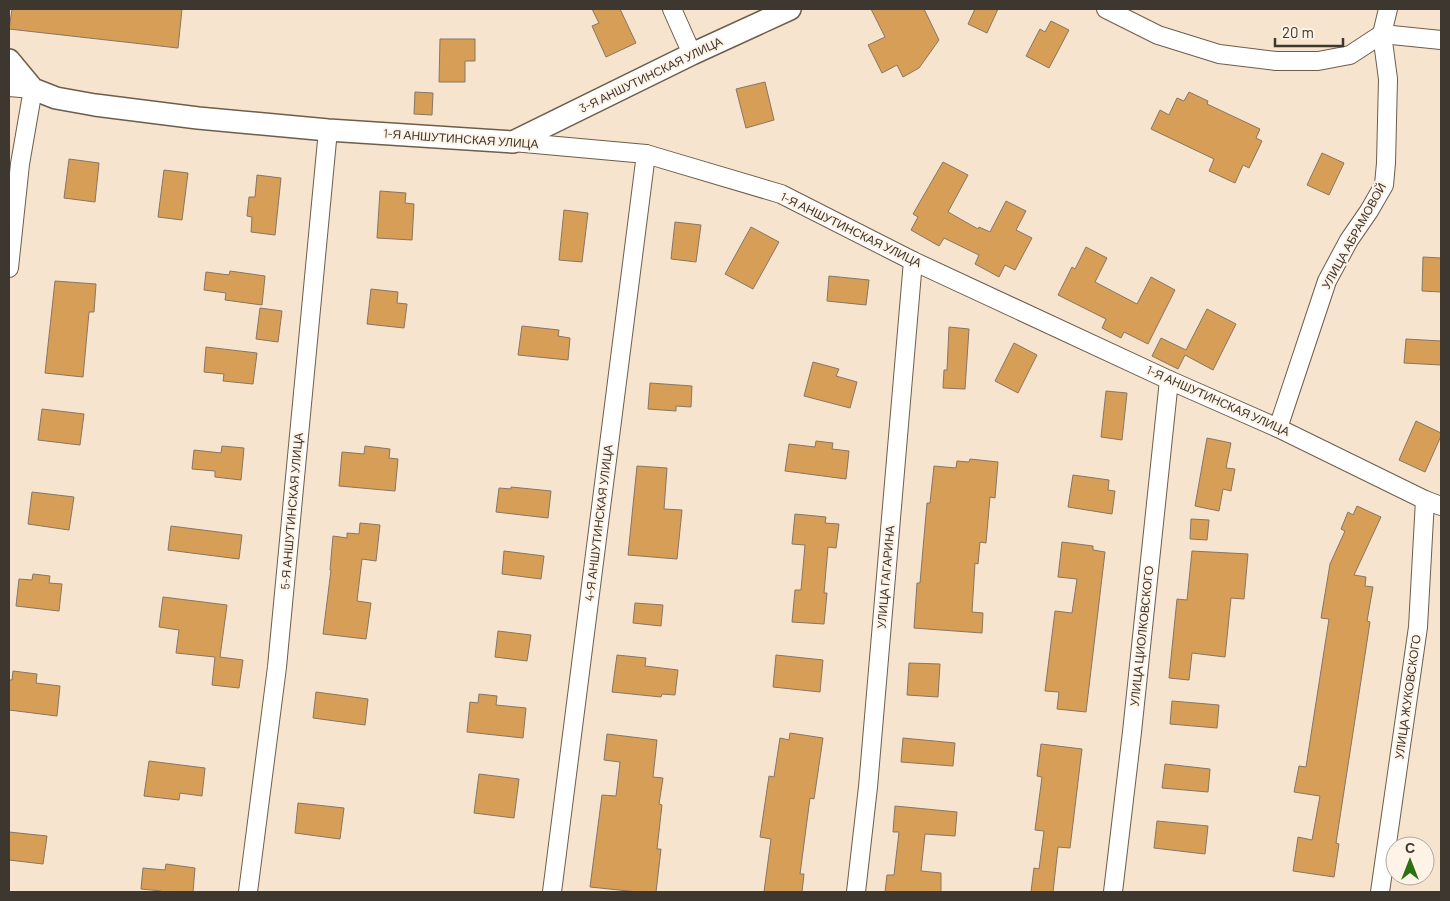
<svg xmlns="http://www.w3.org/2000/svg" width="1450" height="901" viewBox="0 0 1450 901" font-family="Barlow,sans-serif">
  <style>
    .building { fill: #d79e57; stroke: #877663 }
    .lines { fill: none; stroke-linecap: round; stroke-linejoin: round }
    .minor-casing { stroke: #6d5d4b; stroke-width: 20 }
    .tertiary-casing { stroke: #6d5d4b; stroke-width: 24 }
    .minor { stroke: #fff; stroke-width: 18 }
    .tertiary { stroke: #fff; stroke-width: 21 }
    .labels { text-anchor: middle; stroke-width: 4; stroke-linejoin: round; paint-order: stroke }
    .street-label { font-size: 12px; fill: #3e372f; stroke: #fef3e6 }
  </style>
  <rect width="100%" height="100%" fill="#f7e4cf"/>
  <g class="building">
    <polygon points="12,9 182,9 178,48 9,29"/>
    <polygon points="592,9 620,9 636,43 606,57 592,26 599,23"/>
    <polygon points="871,9 924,9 939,40 919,68 903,77 897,65 882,73 868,45 885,37"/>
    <polygon points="975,9 998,9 987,33 968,24"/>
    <polygon points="1051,21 1069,30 1049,68 1026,56 1040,29 1045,32"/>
    <polygon points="440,39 475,39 475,61 465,61 465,82 439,82"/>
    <polygon points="765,82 774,120 746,128 736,89"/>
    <polygon points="415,92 433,93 432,115 414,114"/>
    <polygon points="1189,92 1208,101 1207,104 1260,129 1256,138 1262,141 1249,168 1243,165 1235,183 1209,171 1214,159 1151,129 1160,110 1169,115 1177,98 1184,101"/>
    <polygon points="1322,153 1344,163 1329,195 1307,185"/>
    <polygon points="69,159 99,163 95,202 64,198"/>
    <polygon points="943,162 968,175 948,212 978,229 979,227 990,232 1006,201 1026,211 1016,230 1032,238 1015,270 1005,265 999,277 975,264 979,255 944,238 939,246 911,230 918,217 913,214"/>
    <polygon points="164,170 188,173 182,220 158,217"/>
    <polygon points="257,175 281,178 275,235 251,232 252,217 247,216 249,197 255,197"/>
    <polygon points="380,191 406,193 405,203 414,204 412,240 377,238"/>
    <polygon points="564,210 588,213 582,262 559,260"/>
    <polygon points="675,222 701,225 696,262 671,259"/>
    <polygon points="751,227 779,242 753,289 725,274"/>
    <polygon points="1086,247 1107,258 1095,282 1137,304 1151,277 1175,290 1148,344 1124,332 1121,338 1102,328 1106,319 1058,295 1072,267 1075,269"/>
    <polygon points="1423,257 1441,258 1441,292 1422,291"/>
    <polygon points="230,271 265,276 262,305 225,300 226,293 204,290 206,272 229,275"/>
    <polygon points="829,276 869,280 866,305 827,301"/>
    <polygon points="55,281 96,284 94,312 89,312 83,377 45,373"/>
    <polygon points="371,289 398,292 397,303 407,304 404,328 367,324"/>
    <polygon points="260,308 282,311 278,342 256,339"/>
    <polygon points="1207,309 1236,324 1213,370 1185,355 1178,369 1152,356 1161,338 1186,350"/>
    <polygon points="522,326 559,330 558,336 570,338 568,360 518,355"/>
    <polygon points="949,327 969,329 965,389 943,388 944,370 947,370"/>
    <polygon points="1406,339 1441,341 1441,365 1404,363"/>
    <polygon points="1014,343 1037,355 1018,393 995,381"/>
    <polygon points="206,347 257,353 253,384 223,381 224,374 204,372"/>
    <polygon points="813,362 839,369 836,376 857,382 850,408 804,396"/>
    <polygon points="650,383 692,386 691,407 676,406 676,411 648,409"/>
    <polygon points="1106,391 1127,393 1122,440 1101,437"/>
    <polygon points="42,409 84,414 80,445 38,440"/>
    <polygon points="1416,421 1441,433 1441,436 1425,472 1399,460"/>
    <polygon points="1207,438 1231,443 1226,468 1235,469 1231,491 1223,489 1219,511 1195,506"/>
    <polygon points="816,441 833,443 832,449 849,451 846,479 785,471 789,444 815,447"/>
    <polygon points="222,446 244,448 241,480 215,477 215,471 192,469 194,450 221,453"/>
    <polygon points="365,446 390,449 389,458 398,459 395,491 339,486 342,452 364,454"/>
    <polygon points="970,459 998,462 995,498 990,497 986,543 980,542 978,564 975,563 972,612 983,613 982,633 914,628 917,583 920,583 927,503 930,503 934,466 956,468 957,461 969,462"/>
    <polygon points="637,466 667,468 664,509 682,510 677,559 628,555"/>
    <polygon points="1073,475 1109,480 1108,490 1115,491 1112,514 1068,507"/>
    <polygon points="511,487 551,491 548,518 496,512 499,488 511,489"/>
    <polygon points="32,492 74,497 69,530 28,524"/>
    <polygon points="1357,506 1381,517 1354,575 1366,577 1365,586 1373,587 1367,621 1370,622 1336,843 1339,844 1334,877 1293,871 1298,837 1312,840 1320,796 1294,792 1299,766 1306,767 1329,619 1321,618 1330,564 1345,531 1341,529 1348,512 1353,515"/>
    <polygon points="795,514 826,517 825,523 839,524 836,548 828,547 824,593 827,593 824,624 792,622 795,590 801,590 805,545 792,544"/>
    <polygon points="1191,519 1209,520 1207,540 1190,539"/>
    <polygon points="360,523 380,525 376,561 362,559 357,601 371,603 366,639 323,634 331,570 330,570 333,536 347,538 347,533 359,534"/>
    <polygon points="171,526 242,535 239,559 168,550"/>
    <polygon points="1062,542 1093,546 1093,550 1105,552 1086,712 1057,709 1059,692 1045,691 1055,611 1072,613 1077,579 1058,577"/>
    <polygon points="504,551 544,556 541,579 502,574"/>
    <polygon points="1192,551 1248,554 1244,599 1231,598 1225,657 1192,653 1189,680 1169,678 1177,599 1187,600"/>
    <polygon points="33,574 50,576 49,583 62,584 59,611 16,606 19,579 32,580"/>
    <polygon points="163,597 227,605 220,657 243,660 239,688 212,685 215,657 176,653 179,630 159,627"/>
    <polygon points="635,603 663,605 661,626 633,623"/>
    <polygon points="498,631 531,635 527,661 495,657"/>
    <polygon points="617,655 646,658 645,666 678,670 675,695 662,694 661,697 612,692"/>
    <polygon points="776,655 823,660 820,692 773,687"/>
    <polygon points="909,663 940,664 938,697 907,695"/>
    <polygon points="13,671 37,674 36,683 60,686 57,716 9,710 9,680 12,680"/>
    <polygon points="316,692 368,699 365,725 313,718"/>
    <polygon points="479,694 497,696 496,705 526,708 523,738 467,732 470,702 478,703"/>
    <polygon points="1172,701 1219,705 1217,728 1170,724"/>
    <polygon points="790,733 823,738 814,799 810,798 800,874 804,874 802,892 764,892 771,839 760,837 769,776 774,777 780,738 789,740"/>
    <polygon points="607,734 657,740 653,777 663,778 659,804 662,805 657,849 661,849 656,892 638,892 590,887 602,795 616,796 620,762 604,760"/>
    <polygon points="903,738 955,743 953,766 901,762"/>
    <polygon points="1041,744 1082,749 1070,848 1058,847 1053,892 1031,892 1034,868 1039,869 1044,831 1035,830 1042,777 1037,776"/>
    <polygon points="149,761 205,768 202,796 180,793 179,800 144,796"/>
    <polygon points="1165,764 1210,769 1208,792 1162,788"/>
    <polygon points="479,774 519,779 514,818 474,813"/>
    <polygon points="298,803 344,808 340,839 295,833"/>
    <polygon points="895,806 957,812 955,836 925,834 921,871 941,873 941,892 885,892 887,875 894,875 899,832 893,832"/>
    <polygon points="1157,821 1208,826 1205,854 1154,848"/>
    <polygon points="9,832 47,836 43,864 9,860"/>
    <polygon points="166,864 195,868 193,892 161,892 161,891 141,889 143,868 165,870"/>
  </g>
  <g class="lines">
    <g class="minor-casing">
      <g id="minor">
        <polyline points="672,9 692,54"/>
        <polyline points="1106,9 1158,35 1219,54 1276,61 1318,61 1350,55 1382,34 1441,40"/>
        <polyline points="9,87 33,89 20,164 9,268"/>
        <polyline points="513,142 646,154 781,194 913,261 1169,380 1278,428 1425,500 1441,506"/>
        <polyline points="1278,428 1327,281 1349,240 1369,211 1384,185 1386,163 1388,79 1382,34 1388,9"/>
        <polyline points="248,892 277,667 328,130"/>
        <polyline points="552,892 646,154"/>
        <polyline points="856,892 868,787 913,261"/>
        <polyline points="1113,892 1132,732 1169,380"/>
        <polyline points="1380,892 1418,627 1425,500"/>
      </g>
    </g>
    <g class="tertiary-casing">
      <polyline id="tertiary" points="9,60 33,89 56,98 95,105 198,118 328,130 513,142 692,54 790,9"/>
    </g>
    <use href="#minor" class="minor"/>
    <use href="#tertiary" class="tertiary"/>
  </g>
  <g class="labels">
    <g class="street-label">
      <text transform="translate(651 75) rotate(-26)" y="4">3-Я АНШУТИНСКАЯ УЛИЦА</text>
      <text transform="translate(461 139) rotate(4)" y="4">1-Я АНШУТИНСКАЯ УЛИЦА</text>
      <text transform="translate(851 230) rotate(26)" y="4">1-Я АНШУТИНСКАЯ УЛИЦА</text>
      <text transform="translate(1354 236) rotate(-61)" y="4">УЛИЦА АБРАМОВОЙ</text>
      <text transform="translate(1218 401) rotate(24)" y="4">1-Я АНШУТИНСКАЯ УЛИЦА</text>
      <text transform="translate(292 511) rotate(-85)" y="4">5-Я АНШУТИНСКАЯ УЛИЦА</text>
      <text transform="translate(599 523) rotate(-83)" y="4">4-Я АНШУТИНСКАЯ УЛИЦА</text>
      <text transform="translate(886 577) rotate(-85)" y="4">УЛИЦА ГАГАРИНА</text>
      <text transform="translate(1142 636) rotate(-84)" y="4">УЛИЦА ЦИОЛКОВСКОГО</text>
      <text transform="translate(1408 697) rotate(-82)" y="4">УЛИЦА ЖУКОВСКОГО</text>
    </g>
  </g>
  <rect width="1450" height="901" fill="none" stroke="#3e372f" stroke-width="20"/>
  <g transform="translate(1410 861)"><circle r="24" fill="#fef3e6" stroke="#b1a89d"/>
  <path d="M0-4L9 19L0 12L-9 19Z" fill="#2b7111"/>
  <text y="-8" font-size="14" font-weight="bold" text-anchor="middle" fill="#3e372f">С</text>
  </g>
  <path d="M1275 38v8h68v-8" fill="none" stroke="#3e372f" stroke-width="2.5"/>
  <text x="1282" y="38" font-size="15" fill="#3e372f" stroke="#fef3e6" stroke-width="4" paint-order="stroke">20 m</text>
</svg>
